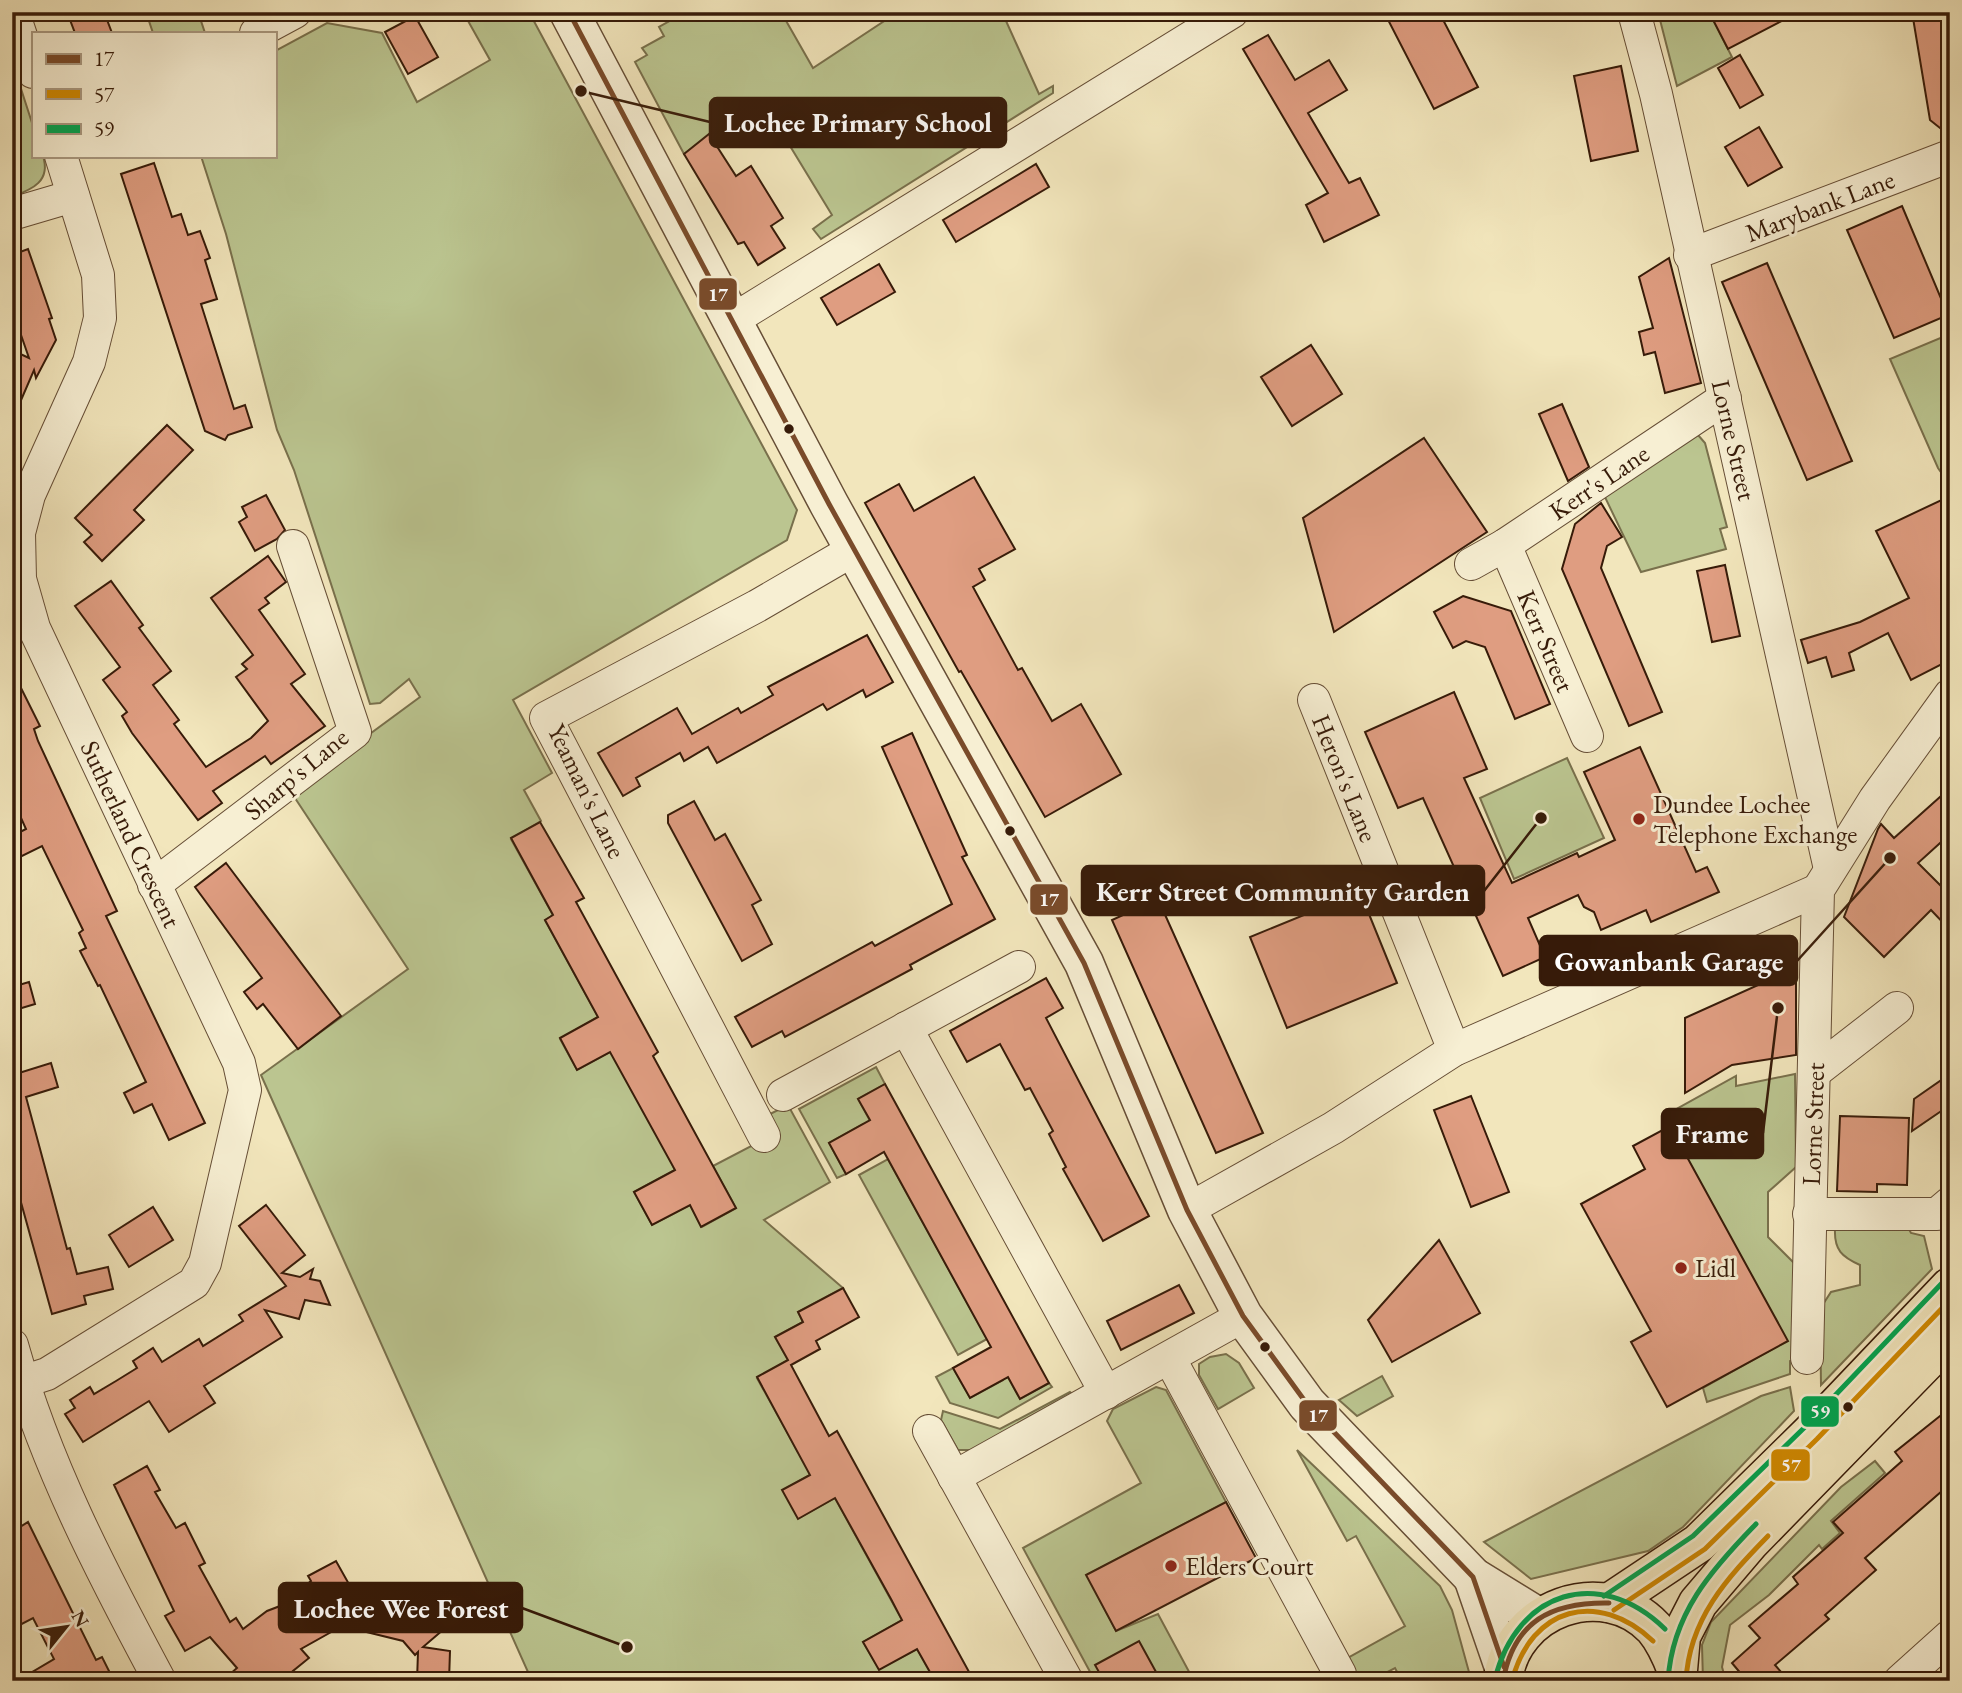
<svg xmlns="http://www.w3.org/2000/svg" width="1962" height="1693" viewBox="0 0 1962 1693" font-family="'EB Garamond',serif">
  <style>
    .green { fill: #bbc590; stroke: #79704c; stroke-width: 2 }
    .building { fill: #df9d81; stroke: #371b09; stroke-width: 2 }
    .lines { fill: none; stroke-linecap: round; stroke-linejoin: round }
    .minor-casing { stroke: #664e36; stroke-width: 34 }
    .tertiary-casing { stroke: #664e36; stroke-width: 41 }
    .primary-casing { stroke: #371b09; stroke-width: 41 }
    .minor { stroke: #f7efd3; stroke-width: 32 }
    .tertiary { stroke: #f7efd3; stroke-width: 38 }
    .primary { stroke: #f2e6bc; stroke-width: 38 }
    .bus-1-casing { stroke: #f7efd3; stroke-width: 10 }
    .bus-2-casing { stroke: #f7efd3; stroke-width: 10 }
    .bus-3-casing { stroke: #f7efd3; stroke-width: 10 }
    .bus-1 { stroke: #7a4b2a; stroke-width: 5 }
    .bus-2 { stroke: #d18a02; stroke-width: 5 }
    .bus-3 { stroke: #00a651; stroke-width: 5 }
    .bus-dot { fill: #371b09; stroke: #f7efd3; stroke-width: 2.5 }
    .poi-dot { fill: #8f2418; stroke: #f7efd3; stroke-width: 2.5 }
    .labels { text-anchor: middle; stroke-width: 6; stroke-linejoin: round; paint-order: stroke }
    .street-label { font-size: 26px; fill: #371b09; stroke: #f7efd3 }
    .poi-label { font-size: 26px; fill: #371b09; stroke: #f7efd3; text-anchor: start }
    .leader { fill: none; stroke: #371b09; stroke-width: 2.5 }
    .callout-dot { fill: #371b09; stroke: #f7efd3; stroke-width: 2.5 }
    .callout { fill: #371b09; stroke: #371b09; stroke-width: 2.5 }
    .callout-label { font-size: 28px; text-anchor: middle; font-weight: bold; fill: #fff }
    .line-badge { stroke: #f7efd3; stroke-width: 2.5 }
    .badge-label { font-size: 19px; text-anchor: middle; font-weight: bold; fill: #fff }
  </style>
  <rect width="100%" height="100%" fill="#f2e6bc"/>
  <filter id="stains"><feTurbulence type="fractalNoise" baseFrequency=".00286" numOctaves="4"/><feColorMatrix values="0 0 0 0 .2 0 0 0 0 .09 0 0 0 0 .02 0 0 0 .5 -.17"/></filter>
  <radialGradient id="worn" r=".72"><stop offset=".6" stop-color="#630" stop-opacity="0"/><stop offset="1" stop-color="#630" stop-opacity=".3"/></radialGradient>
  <g class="green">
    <polygon points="146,12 198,12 205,33 153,33"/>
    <polygon points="463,12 529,12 797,510 787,540 513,700 552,773 524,790 541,821 511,839 553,915 545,920 598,1017 560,1039 577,1070 617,1048 675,1170 634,1192 652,1225 690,1205 702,1227 736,1208 713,1166 776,1133 768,1115 788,1105 830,1182 764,1220 843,1288 798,1312 803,1322 775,1337 788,1360 757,1378 798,1452 820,1469 783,1490 799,1518 835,1498 902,1620 863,1642 879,1669 917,1649 935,1681 532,1681 261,1075 408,969 291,792 420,697 409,679 380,703 370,704 294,470 277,430 226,234 201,156 275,156 275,51 327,23 382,33 417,102 490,60"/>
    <polygon points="686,12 781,12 813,68 898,12 1002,12 1039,94 1053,86 1053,93 821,239 813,229 832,215 762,100 684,154 635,62 647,55 642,48 664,36 659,27"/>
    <polygon points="1658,12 1709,12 1732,57 1677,86"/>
    <path d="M12,61l21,65v30h10c8,25 -10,33 -31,41z"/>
    <polygon points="1950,334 1950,485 1938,468 1890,359"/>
    <polygon points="1698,435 1705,443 1727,527 1720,529 1726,549 1641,572 1603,493"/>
    <polygon points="1567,758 1604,838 1514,879 1480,798"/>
    <polygon points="876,1067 885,1084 858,1099 874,1128 863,1124 829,1143 846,1174 837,1178 799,1109"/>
    <polygon points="1795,1074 1796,1167 1768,1192 1768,1237 1797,1266 1797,1360 1790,1361 1790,1374 1707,1402 1703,1388 1787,1341 1664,1116 1736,1076 1736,1086"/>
    <polygon points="888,1159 987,1339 958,1355 859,1175"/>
    <path d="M1906,1224l5,9 13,3 8,33 -111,116 -1,-76 11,-17 29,-7v-20c-18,-8 -26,-15 -25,-36z"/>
    <polygon points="1226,1354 1239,1363 1254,1388 1218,1409 1199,1375 1199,1364 1210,1357"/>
    <polygon points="953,1368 970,1398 1003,1380 1004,1370 1020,1399 1049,1383 1052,1387 998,1418 950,1403 936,1377"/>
    <polygon points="1382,1376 1393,1396 1357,1416 1339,1400"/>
    <polygon points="1156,1387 1166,1390 1226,1502 1087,1575 1116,1631 1158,1614 1194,1681 1095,1681 1023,1548 1141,1483 1107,1421 1113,1409"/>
    <polygon points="1790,1387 1794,1411 1683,1527 1648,1551 1531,1579 1484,1542 1761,1396"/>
    <polygon points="1070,1392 1074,1395 975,1450 958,1450 941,1420 943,1411 1000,1429"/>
    <polygon points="1297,1450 1440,1586 1452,1610 1469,1672 1468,1681 1402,1681 1395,1668 1370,1681 1357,1681 1346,1659 1405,1626 1356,1536 1347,1541"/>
    <polygon points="1875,1461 1885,1473 1831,1521 1840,1533 1822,1549 1819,1545 1769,1595 1730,1625 1722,1667 1726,1681 1703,1681 1702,1645 1711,1622 1841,1487"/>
  </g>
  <g class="building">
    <polygon points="67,12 104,12 112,33 75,33"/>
    <polygon points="1384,12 1439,12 1478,87 1434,109"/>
    <polygon points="1709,12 1799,12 1728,49"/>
    <polygon points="1912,12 1950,12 1950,136 1930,120"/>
    <polygon points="415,16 438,57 408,74 385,32"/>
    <polygon points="1268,35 1295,80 1329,60 1347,90 1308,113 1349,183 1360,178 1379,215 1324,242 1306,205 1328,193 1243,49"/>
    <polygon points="1740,55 1763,95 1740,108 1718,68"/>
    <polygon points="1621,66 1638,151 1591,161 1574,76"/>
    <polygon points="1759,127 1782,167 1748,186 1725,147"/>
    <polygon points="709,134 736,176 751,166 783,218 771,226 785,248 758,265 744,242 738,244 684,154"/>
    <polygon points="154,163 172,217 181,214 188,235 200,231 210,258 205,260 217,299 201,304 234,409 245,405 252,427 228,435 225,440 205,431 121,174"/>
    <polygon points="1036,164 1049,187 956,242 943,220"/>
    <polygon points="1902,206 1948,315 1894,338 1847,230"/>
    <polygon points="28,249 52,318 49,319 56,340 36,378 34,370 12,421 12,350 29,358 12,309 12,255"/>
    <polygon points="1669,258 1701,383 1665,393 1655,352 1644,355 1639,332 1653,328 1639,277"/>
    <polygon points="1767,263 1852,461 1807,480 1722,282"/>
    <polygon points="879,264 895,292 837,325 821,298"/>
    <polygon points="1311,345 1342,394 1292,426 1261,377"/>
    <polygon points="1562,404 1589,467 1568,481 1539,414"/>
    <polygon points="167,425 193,450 134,510 144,520 102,561 84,542 92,535 75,518"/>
    <polygon points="1424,438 1487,532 1334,632 1303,518"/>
    <polygon points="974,477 1015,549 979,569 985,580 973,587 1018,670 1022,668 1052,721 1081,704 1121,774 1045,817 961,671 959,672 865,503 899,484 914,511"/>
    <polygon points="266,495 285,530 277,539 255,551 239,522 247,517 242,507"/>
    <polygon points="1950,496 1950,660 1911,680 1888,633 1849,653 1854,670 1832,677 1826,657 1808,663 1801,640 1860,622 1909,598 1876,531"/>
    <polygon points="1601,503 1622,537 1607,546 1601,568 1662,712 1629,726 1562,569 1575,524"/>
    <polygon points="268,556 286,582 265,598 269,603 259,610 305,674 291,684 325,726 271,764 265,756 213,791 222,803 198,820 132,733 122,716 127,712 103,680 120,667 75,606 111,581 143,625 139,628 171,671 153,685 179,720 174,724 206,767 251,738 268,721 236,677 247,669 242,664 253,655 211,598"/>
    <polygon points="1725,565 1740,636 1712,642 1697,571"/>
    <polygon points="1463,596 1511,611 1550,704 1515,719 1485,647 1466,641 1453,648 1434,612"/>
    <polygon points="867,635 893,682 866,697 863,690 827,710 823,704 717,763 708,747 684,761 680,753 636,778 640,786 623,796 598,753 677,708 692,734 738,708 741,713 773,695 768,687"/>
    <polygon points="12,670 40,726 34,729 38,741 117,911 106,916 205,1123 169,1140 152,1104 134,1113 124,1093 146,1082 100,985 98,986 80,951 86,948 79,933 83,930 42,846 20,857 12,842 12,836 26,829 12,798"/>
    <polygon points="1454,692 1487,769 1464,778 1512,883 1577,853 1579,857 1615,840 1584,772 1640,747 1696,872 1707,867 1719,892 1651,922 1646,910 1601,930 1594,912 1584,907 1578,895 1528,918 1545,957 1503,976 1423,798 1398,808 1365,732"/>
    <polygon points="912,733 967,855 962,857 995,919 910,965 912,969 785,1037 782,1031 752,1047 735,1017 872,942 875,946 952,904 882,747"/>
    <polygon points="1950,788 1950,834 1918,863 1950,895 1950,930 1931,910 1884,957 1844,917 1878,829 1881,824 1894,838"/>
    <polygon points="694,801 715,840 725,834 761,900 752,905 772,944 742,961 668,823 668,815"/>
    <polygon points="540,822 584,898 576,902 658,1052 653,1056 736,1208 701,1227 690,1205 652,1225 634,1192 675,1170 610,1052 577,1070 560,1038 598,1017 545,920 553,915 511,838"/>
    <polygon points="226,863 341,1016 298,1049 263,1004 257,1009 244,992 262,978 195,887"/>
    <polygon points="1360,892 1397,983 1287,1028 1250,937"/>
    <polygon points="1158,899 1263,1133 1216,1153 1112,920"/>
    <polygon points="1796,968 1796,1055 1732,1065 1685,1093 1685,1018"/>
    <polygon points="1046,978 1063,1008 1046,1018 1149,1216 1103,1241 1063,1169 1066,1167 1049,1134 1053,1131 1030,1088 1025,1090 1000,1044 967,1062 950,1031"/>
    <polygon points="29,982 35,1004 12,1011 12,987"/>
    <polygon points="51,1063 58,1087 26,1097 67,1249 70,1248 77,1274 108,1267 113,1289 84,1296 86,1304 52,1314 12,1170 12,1071 18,1070 19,1073"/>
    <polygon points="1950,1074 1950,1105 1912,1131 1914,1099"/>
    <polygon points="885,1084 1049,1383 1020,1399 1008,1377 970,1398 953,1368 991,1347 884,1152 846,1174 829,1143 870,1120 858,1099"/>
    <polygon points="1471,1096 1509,1192 1471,1207 1434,1110"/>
    <polygon points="1840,1116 1909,1118 1907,1185 1877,1184 1877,1192 1837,1191"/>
    <polygon points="1670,1126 1788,1341 1667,1407 1631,1342 1651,1331 1581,1204 1645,1169 1633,1146"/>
    <polygon points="266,1205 305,1255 282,1273 300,1277 313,1269 310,1279 320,1281 330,1305 305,1300 299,1319 265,1310 282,1337 204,1386 215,1403 169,1432 149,1401 83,1442 65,1414 75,1408 70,1400 90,1387 94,1394 116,1381 137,1368 133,1361 153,1348 162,1362 199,1339 203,1346 243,1321 239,1315 286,1286 239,1226"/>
    <polygon points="153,1207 173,1240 129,1267 109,1235"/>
    <polygon points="1439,1240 1480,1313 1392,1362 1368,1320"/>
    <polygon points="1179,1285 1194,1313 1121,1350 1107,1321"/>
    <polygon points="843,1288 859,1317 816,1341 820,1349 791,1365 829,1436 837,1431 974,1681 935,1681 917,1649 879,1670 863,1642 902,1620 891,1599 835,1498 798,1519 782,1490 810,1475 757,1377 788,1360 775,1337 803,1322 798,1312"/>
    <polygon points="1950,1408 1950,1484 1865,1558 1876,1570 1825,1615 1829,1619 1775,1665 1789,1681 1747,1681 1732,1663 1760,1638 1749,1626 1798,1584 1793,1577 1843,1533 1833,1522 1902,1461 1895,1452"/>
    <polygon points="147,1466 160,1490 155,1492 176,1528 185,1523 205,1563 199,1566 230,1622 236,1618 243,1629 267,1611 280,1606 311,1581 308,1576 336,1561 359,1602 362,1588 430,1605 444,1629 423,1647 450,1651 449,1681 417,1681 418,1652 415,1655 403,1641 342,1626 301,1649 309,1658 293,1671 301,1681 222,1681 237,1668 210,1637 185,1651 165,1616 174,1611 114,1485"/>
    <polygon points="1226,1502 1256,1558 1116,1631 1086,1575"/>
    <polygon points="28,1522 96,1660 102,1657 114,1681 17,1681 54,1659 33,1618 12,1629 12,1532"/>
    <polygon points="1139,1641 1161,1681 1104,1681 1095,1665"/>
  </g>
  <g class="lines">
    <g class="minor-casing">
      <g id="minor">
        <polyline points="13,12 33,72"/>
        <polyline points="1634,12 1656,94 1830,869"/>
        <polyline points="256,33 295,12"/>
        <polyline points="12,214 73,196"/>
        <polyline points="1690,255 1950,156"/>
        <polyline points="731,321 1232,12"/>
        <polyline points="1505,545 1587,736"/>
        <polyline points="1471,564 1505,545 1725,398"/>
        <polyline points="1314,700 1454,1050"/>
        <polyline points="154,885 355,732 293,546"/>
        <polyline points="906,1028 1106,1393"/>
        <polyline points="1816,1071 1897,1008"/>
        <polyline points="783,1095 1019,967"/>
        <polyline points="764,1136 546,718 757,606 855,549"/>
        <polyline points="1187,1210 1333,1128 1454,1050 1818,890"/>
        <polyline points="1809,1214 1937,1214 1950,1203"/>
        <path d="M12,1345c33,119 90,228 148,336"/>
        <polyline points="1807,1358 1818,890 1875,799 1950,695"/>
        <polyline points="1170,1359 1340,1674"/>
        <polyline points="22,1382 47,1374 194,1283 205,1263 245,1090 239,1063 34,628 20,579 19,533 29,495 89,362 100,318 98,275 61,156"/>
        <polyline points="929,1431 1067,1681"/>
        <polyline points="954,1477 1243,1316"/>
        <polyline points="1900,1681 1950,1636"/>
      </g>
    </g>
    <g class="tertiary-casing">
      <g id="tertiary">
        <polyline points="569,12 829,504 1084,963 1187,1210 1243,1316 1307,1404 1473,1577 1538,1617"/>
        <polyline points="1473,1577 1504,1667"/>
      </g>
    </g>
    <g class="primary-casing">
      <g id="primary">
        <polyline points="1609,1603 1699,1543 1811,1433 1950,1287"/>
        <path d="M1503,1681c7,-72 100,-107 151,-53 11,13 17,27 23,43"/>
        <polyline points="1677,1681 1681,1636 1698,1603 1750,1542 1950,1337"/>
      </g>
    </g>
    <use href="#minor" class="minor"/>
    <use href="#tertiary" class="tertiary"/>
    <use href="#primary" class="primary"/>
    <g class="bus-1-casing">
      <g id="bus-1">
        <polyline points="569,12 829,504 1084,963 1187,1210 1243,1316 1307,1404 1473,1577 1504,1667"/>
        <path d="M1503,1681c11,-60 48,-79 106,-78"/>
      </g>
    </g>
    <g class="bus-2-casing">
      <g id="bus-2">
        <polyline points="1614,1610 1705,1549 1817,1439 1950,1300"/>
        <path d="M1512,1681c19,-74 86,-92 141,-40"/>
        <path d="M1686,1681c3,-62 41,-103 82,-145"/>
      </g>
    </g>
    <g class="bus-3-casing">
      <g id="bus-3">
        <polyline points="1604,1596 1693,1536 1805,1427 1944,1281"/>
        <path d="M1495,1679c22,-88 104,-114 170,-50"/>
        <path d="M1668,1681c4,-67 43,-111 88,-157"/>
      </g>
    </g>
    <use href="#bus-1" class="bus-1"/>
    <use href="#bus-2" class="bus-2"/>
    <use href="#bus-3" class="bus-3"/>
  </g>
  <g class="bus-dot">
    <circle cx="789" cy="429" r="6"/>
    <circle cx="1010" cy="831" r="6"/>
    <circle cx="1265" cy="1347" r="6"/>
    <circle cx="1848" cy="1407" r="6"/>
  </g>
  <g class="poi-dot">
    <circle cx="1639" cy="819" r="7"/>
    <circle cx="1681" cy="1268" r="7"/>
    <circle cx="1171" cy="1566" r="7"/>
  </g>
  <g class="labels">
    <g class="street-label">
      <text transform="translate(1820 206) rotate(-21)" y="9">Marybank Lane</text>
      <text transform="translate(1734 440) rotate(77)" y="9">Lorne Street</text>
      <text transform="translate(1599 482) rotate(-34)" y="9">Kerr's Lane</text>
      <text transform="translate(1546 641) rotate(67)" y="9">Kerr Street</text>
      <text transform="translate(296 774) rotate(-40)" y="9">Sharp's Lane</text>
      <text transform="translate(1345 778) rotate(68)" y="9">Heron's Lane</text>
      <text transform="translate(587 791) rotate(64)" y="9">Yeaman's Lane</text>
      <text transform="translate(131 834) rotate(65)" y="9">Sutherland Crescent</text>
      <text transform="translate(1813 1124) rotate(-88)" y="9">Lorne Street</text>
    </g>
    <g class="poi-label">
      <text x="1653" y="813">Dundee Lochee<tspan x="1653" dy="30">Telephone Exchange</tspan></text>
      <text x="1695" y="1277">Lidl</text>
      <text x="1185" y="1575">Elders Court</text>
    </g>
  </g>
  <path class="leader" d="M581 91L710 122M1541 818L1484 891M1890 858L1797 961M1778 1008L1763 1133M627 1647L522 1608"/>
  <g class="callout-dot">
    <circle cx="581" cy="91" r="7"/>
    <circle cx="1541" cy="818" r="7"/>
    <circle cx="1890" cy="858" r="7"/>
    <circle cx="1778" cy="1008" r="7"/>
    <circle cx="627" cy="1647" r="7"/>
  </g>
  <g class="callout">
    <rect x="710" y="98" width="296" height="49" rx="7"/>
    <rect x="1082" y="866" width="402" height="49" rx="7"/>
    <rect x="1540" y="936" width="257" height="49" rx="7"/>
    <rect x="1662" y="1109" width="101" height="49" rx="7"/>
    <rect x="279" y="1583" width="243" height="49" rx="7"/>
  </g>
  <g class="callout-label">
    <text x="858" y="132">Lochee Primary School</text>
    <text x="1283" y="901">Kerr Street Community Garden</text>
    <text x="1669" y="971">Gowanbank Garage</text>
    <text x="1712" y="1143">Frame</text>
    <text x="401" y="1618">Lochee Wee Forest</text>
  </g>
  <g class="line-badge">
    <rect x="698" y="277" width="40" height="34" rx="7" fill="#7a4b2a"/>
    <rect x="1029" y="883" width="40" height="33" rx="7" fill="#7a4b2a"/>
    <rect x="1800" y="1395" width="40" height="33" rx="7" fill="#00a651"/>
    <rect x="1298" y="1399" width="40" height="33" rx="7" fill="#7a4b2a"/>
    <rect x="1770" y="1448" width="41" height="34" rx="7" fill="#d18a02"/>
  </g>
  <g class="badge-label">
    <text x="718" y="301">17</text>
    <text x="1049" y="906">17</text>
    <text x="1820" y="1418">59</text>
    <text x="1318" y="1422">17</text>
    <text x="1791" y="1472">57</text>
  </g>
  <rect width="1962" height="1693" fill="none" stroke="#f2e6bc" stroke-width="42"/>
  <rect x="14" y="14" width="1934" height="1665" fill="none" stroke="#371b09" stroke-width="3.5"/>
  <rect x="21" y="21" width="1920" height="1651" fill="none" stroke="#371b09" stroke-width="2"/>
  <rect x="32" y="32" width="245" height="126" fill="#f7efd3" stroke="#aa9a82" stroke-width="2"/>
  <rect x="46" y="54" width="35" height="10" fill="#7a4b2a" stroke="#aa9a82" stroke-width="2"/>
  <text x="94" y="66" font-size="21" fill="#371b09">17</text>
  <rect x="46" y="89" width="35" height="10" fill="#d18a02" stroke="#aa9a82" stroke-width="2"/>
  <text x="94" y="102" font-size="21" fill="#371b09">57</text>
  <rect x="46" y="124" width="35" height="10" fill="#00a651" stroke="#aa9a82" stroke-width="2"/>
  <text x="94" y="136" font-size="21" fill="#371b09">59</text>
  <g transform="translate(66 1627) rotate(60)" stroke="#f7efd3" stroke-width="5" paint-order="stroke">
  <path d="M0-5L12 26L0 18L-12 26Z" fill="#371b09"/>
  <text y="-10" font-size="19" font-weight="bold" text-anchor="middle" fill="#371b09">N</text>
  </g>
  <rect width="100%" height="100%" filter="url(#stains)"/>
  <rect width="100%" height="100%" fill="url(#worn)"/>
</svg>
